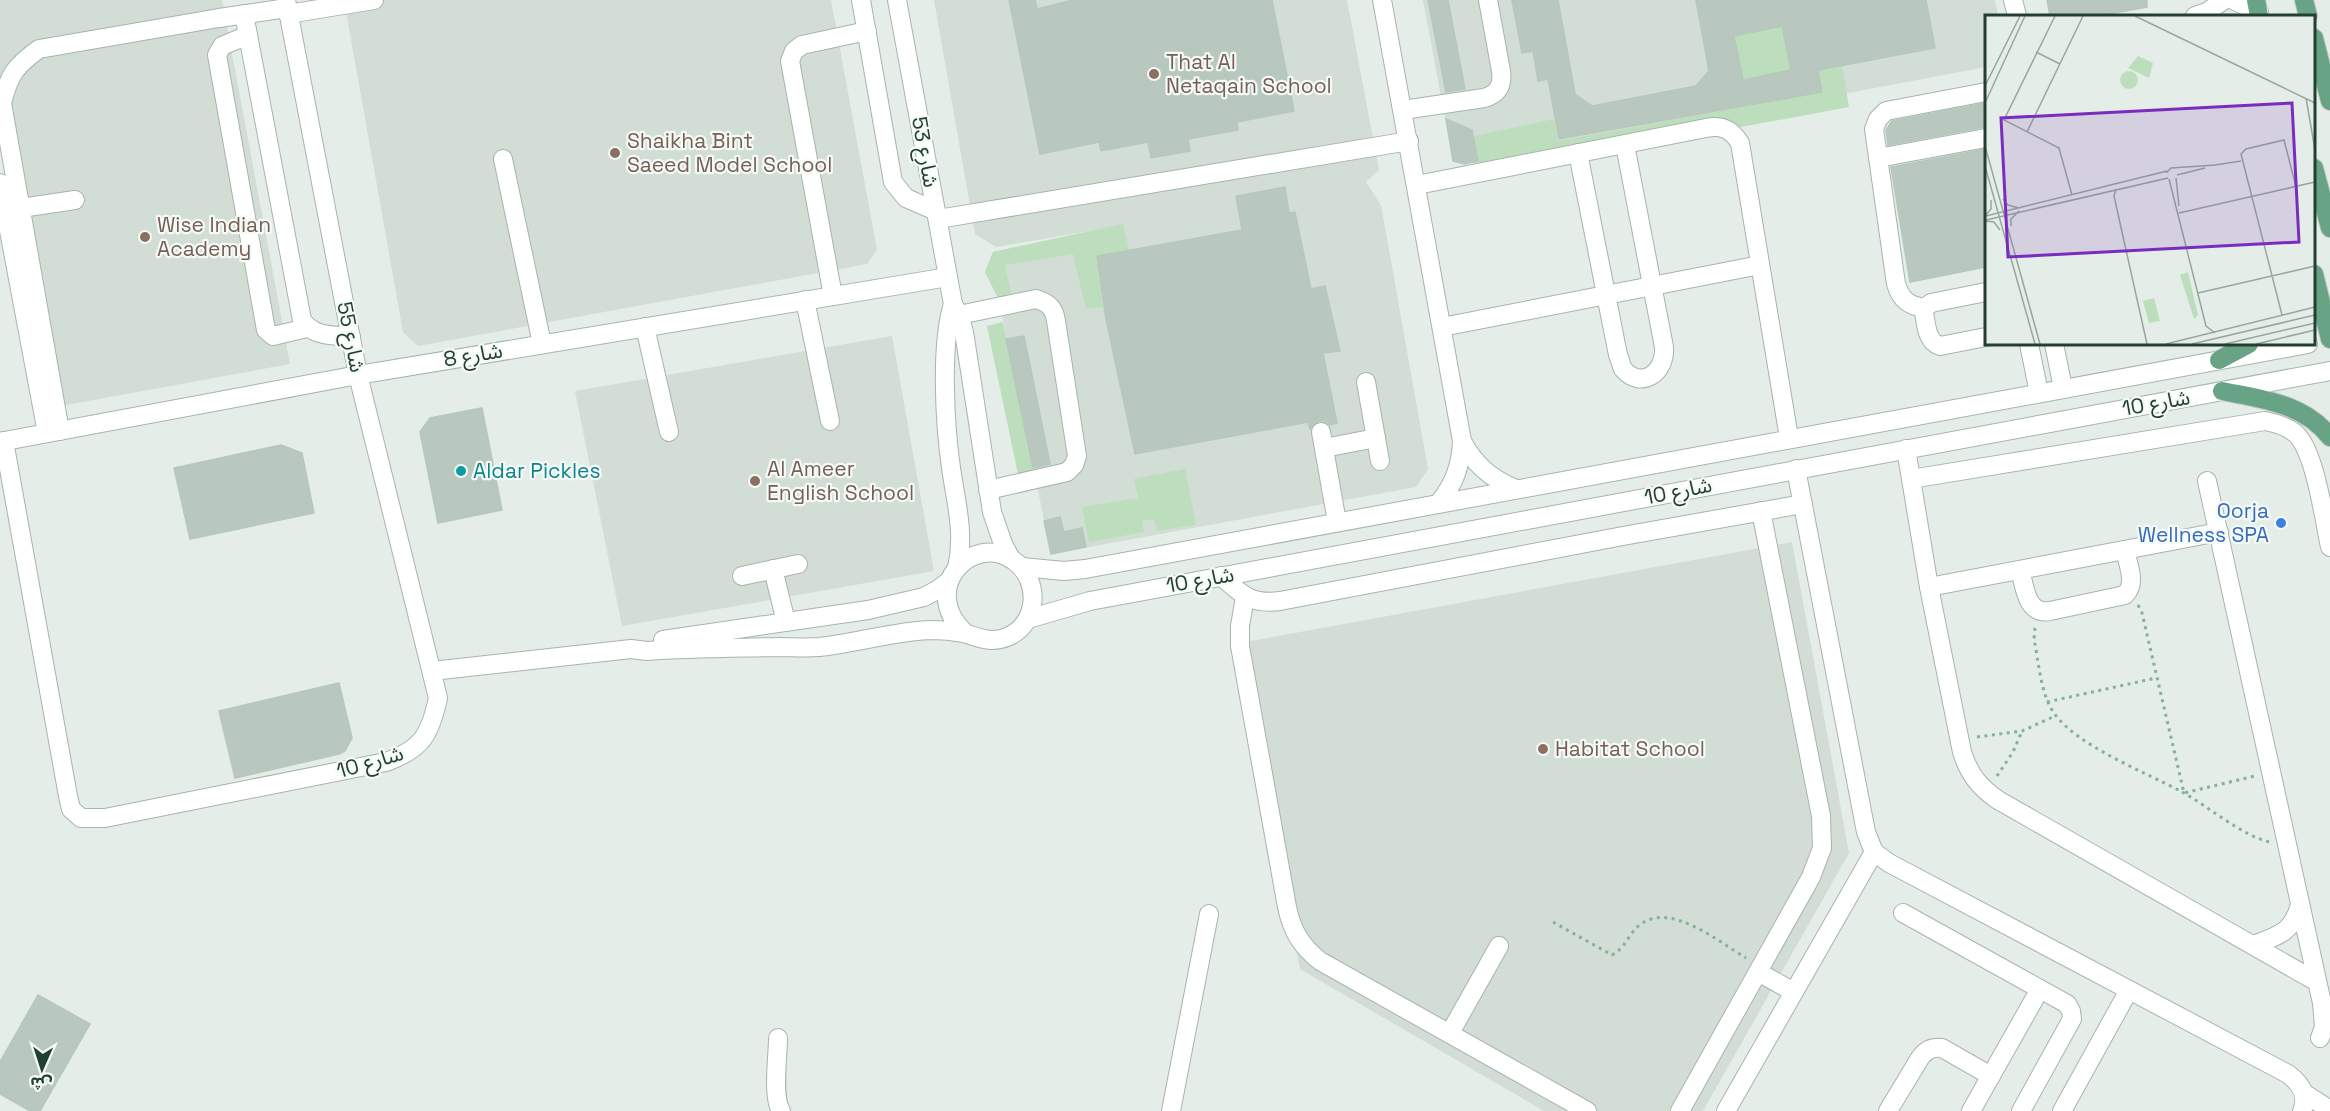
<svg xmlns="http://www.w3.org/2000/svg" width="2330" height="1111" viewBox="0 0 2330 1111" font-family="'Space Grotesk','Noto Sans Arabic',sans-serif">
  <style>
    .built { fill: #d2ddd5 }
    .green { fill: #bcdebd }
    .building { fill: #b9c8bf; stroke: #b6c7bc; stroke-width: 1.5; fill-rule: evenodd }
    .lines { fill: none; stroke-linecap: round; stroke-linejoin: round }
    .minor-casing { stroke: #a6b5ad; stroke-width: 20 }
    .major-casing { stroke: #c1c9c5; stroke-width: 20 }
    .path { stroke: #84b198; stroke-width: 3; stroke-dasharray: 3 4.5; stroke-linecap: butt }
    .minor { stroke: #fff; stroke-width: 18 }
    .major { stroke: #68a386; stroke-width: 18 }
    .education-dot { fill: #8d6e63; stroke: #f4faf6; stroke-width: 2 }
    .culture-dot { fill: #0f9aa8; stroke: #f4faf6; stroke-width: 2 }
    .shop-dot { fill: #3f7fe0; stroke: #f4faf6; stroke-width: 2 }
    .labels { text-anchor: middle; stroke-width: 4.5; stroke-linejoin: round; paint-order: stroke }
    .education-label { font-size: 21px; fill: #785e54; stroke: #f4faf6; text-anchor: start }
    .street-label { font-size: 21px; fill: #233f31; stroke: #f4faf6 }
    .culture-label { font-size: 21px; fill: #0d838f; stroke: #f4faf6; text-anchor: start }
    .shop-label { font-size: 21px; fill: #366cbe; stroke: #f4faf6; text-anchor: end }
    .inset-road { fill: none; stroke: #97a79e; stroke-width: 1.5 }
    .view { fill: #7b2cbf; fill-opacity: 0.15; stroke: #7b2cbf; stroke-width: 3 }
    .inset-edge { fill: none; stroke: #233f31; stroke-width: 3 }
  </style>
  <rect width="100%" height="100%" fill="#e4ede7"/>
  <g class="built">
    <polygon points="0,0 222,0 290,364 55,407 0,111"/>
    <polygon points="344,0 831,0 877,250 867,264 418,346 403,332"/>
    <polygon points="934,0 1347,0 1379,170 1366,182 1381,205 1428,469 1416,487 1051,554 999,300 985,272 993,252 1090,231 996,247 975,234"/>
    <polygon points="1423,0 1995,0 1998,16 1986,16 1986,67 1477,163 1453,161"/>
    <polygon points="892,336 934,571 622,626 575,391"/>
    <polygon points="1792,542 1849,853 1703,1111 1544,1111 1300,969 1235,644"/>
  </g>
  <g class="green">
    <polygon points="1782,26 1791,70 1743,80 1734,36"/>
    <polygon points="1842,65 1849,107 1482,175 1474,136 1554,119 1558,141 1823,92 1819,70"/>
    <polygon points="1123,224 1129,250 1096,256 1103,307 1086,309 1073,254 1005,265 1012,298 999,300 985,272 993,252"/>
    <polygon points="1003,322 1034,475 1019,479 987,326"/>
    <polygon points="1185,469 1196,525 1157,531 1154,519 1142,521 1144,532 1089,542 1082,507 1138,498 1134,479"/>
  </g>
  <g class="building">
    <polygon points="1009,0 1035,0 1037,9 1073,0 1272,0 1294,111 1237,122 1238,130 1188,139 1190,151 1151,158 1148,142 1101,151 1099,142 1040,154"/>
    <polygon points="1428,0 1448,0 1465,89 1446,92"/>
    <path d="M1512,0h46l17,94 17,12 104,-20 13,-15 -13,-71h230l9,48 -117,22 4,22 -263,47 -11,-60 -10,2 -5,-30 -11,2zM1782,26l9,44 -48,10 -9,-44z"/>
    <polygon points="2047,0 2147,0 2147,7 2097,16 2050,16"/>
    <polygon points="1986,103 1986,127 1888,145 1886,130 1892,121"/>
    <polygon points="1446,119 1472,130 1478,161 1464,164 1453,161"/>
    <polygon points="1986,149 1986,267 1910,282 1891,167"/>
    <polygon points="1285,187 1289,213 1295,212 1311,289 1325,286 1340,351 1323,353 1337,423 1330,425 1324,421 1318,421 1310,429 1308,422 1135,454 1106,319 1097,256 1242,230 1236,196"/>
    <polygon points="1024,336 1050,464 1033,468 1006,339"/>
    <polygon points="482,408 502,510 438,523 420,432 430,418"/>
    <polygon points="281,445 302,453 314,513 190,539 174,468"/>
    <polygon points="1060,517 1064,532 1082,528 1086,547 1051,554 1044,521"/>
    <polygon points="339,683 352,738 345,751 339,754 235,778 219,711"/>
    <polygon points="38,995 90,1024 40,1111 30,1111 0,1094 0,1062"/>
  </g>
  <g class="lines">
    <g class="minor-casing">
      <g id="minor">
        <polyline points="861,0 893,182 906,198 936,211"/>
        <polyline points="897,0 953,304 959,315 964,332 992,512 1003,544 1011,559"/>
        <path d="M1382,0l80,441c-1,25 -8,43 -23,62"/>
        <polyline points="2013,0 2017,16"/>
        <polyline points="2233,0 2259,12"/>
        <path d="M244,14l58,306c11,17 31,15 49,17"/>
        <polyline points="288,14 374,0"/>
        <polyline points="2195,16 2207,12 2224,0"/>
        <polyline points="248,35 222,46 217,55 266,330 273,336 307,328"/>
        <path d="M1403,110l81,-12c14,-4 19,-12 17,-27l-13,-71"/>
        <path d="M1578,153l40,202c2,4 3,10 5,14 18,21 43,4 41,-22l-39,-202"/>
        <polyline points="1878,158 1986,138"/>
        <polyline points="503,159 542,344"/>
        <polyline points="0,183 47,433"/>
        <path d="M1417,185l289,-57c16,-3 25,1 34,15l49,295"/>
        <polyline points="21,208 75,200"/>
        <polyline points="938,219 1409,141"/>
        <path d="M1986,292l-55,11 -6,5 -1,4c2,13 3,30 16,34l46,-9"/>
        <polyline points="833,296 790,61 794,51 802,45 867,31"/>
        <polyline points="805,300 830,421"/>
        <path d="M953,304c-13,41 -8,122 -2,164 5,35 14,65 6,100"/>
        <path d="M1925,308c-16,-2 -24,-8 -29,-24l-22,-155 4,-10 8,-8 100,-19"/>
        <path d="M959,315l77,-16c13,4 18,9 20,22l21,135 -3,9 -7,7 -79,18"/>
        <polyline points="645,327 669,432"/>
        <polyline points="1442,327 1760,265"/>
        <polyline points="2029,344 2039,393"/>
        <polyline points="2054,344 2063,388"/>
        <polyline points="1366,382 1380,461"/>
        <path d="M60,431l-58,-328c7,-28 13,-37 37,-54l180,-31 68,-10"/>
        <polyline points="1321,432 1337,522"/>
        <path d="M4,441l64,355 3,13 10,9h24l281,-56c36,-13 44,-27 52,-64l-80,-323 -72,-375"/>
        <path d="M1462,441c13,24 28,37 54,48"/>
        <polyline points="0,442 358,375 948,277"/>
        <polyline points="1324,448 1376,438"/>
        <path d="M1906,449l23,138 33,165c7,22 17,35 36,48l319,182"/>
        <path d="M1796,469l70,363 8,20 15,11 399,211c12,9 21,21 14,37"/>
        <path d="M1911,479l354,-58c11,2 21,5 30,12 20,17 29,86 35,114"/>
        <polyline points="2207,481 2322,1003 2324,1027 2320,1038"/>
        <polyline points="1022,567 1064,571 1085,569 2308,344"/>
        <polyline points="773,569 786,622"/>
        <path d="M2020,570c5,17 6,45 30,41l75,-16c12,-12 3,-30 0,-45"/>
        <polyline points="742,576 798,564"/>
        <path d="M1221,576c20,18 30,29 59,25l343,-65 180,-32"/>
        <polyline points="1929,587 2219,532"/>
        <path d="M1245,597l-5,29v20l47,261c5,24 14,39 33,54l267,150"/>
        <polyline points="1028,619 1090,601 2330,371"/>
        <polyline points="663,640 868,610 924,597 937,590 949,581"/>
        <path d="M432,671l199,-22 16,2c44,-3 88,-3 132,-4 13,0 27,1 40,0 38,-4 75,-16 113,-17 10,0 21,1 31,3 16,4 27,11 44,4 32,-13 34,-58 6,-77 -41,-28 -95,29 -48,73"/>
        <polyline points="1903,913 2067,1004 2071,1011 2072,1019 2021,1111"/>
        <path d="M2253,945c25,-9 39,-12 47,-40"/>
        <polyline points="1758,972 1794,992"/>
        <polyline points="1450,1033 1499,946"/>
        <path d="M778,1038c0,19 -6,58 3,73"/>
        <polyline points="2304,1093 2330,1110"/>
        <polyline points="1171,1111 1209,914"/>
        <polyline points="1680,1111 1811,877 1822,848 1821,816 1761,511"/>
        <polyline points="1726,1111 1874,852"/>
        <path d="M1888,1111l32,-53c6,-8 11,-11 22,-10l49,28"/>
        <polyline points="1971,1111 2040,989"/>
        <polyline points="2062,1111 2129,990"/>
      </g>
    </g>
    <g class="major-casing">
      <g id="major">
        <polyline points="2256,0 2259,16"/>
        <polyline points="2304,0 2308,16"/>
        <polyline points="2314,38 2330,101"/>
        <polyline points="2314,168 2330,228"/>
        <polyline points="2314,274 2330,339"/>
        <polyline points="2219,360 2249,344"/>
        <path d="M2222,391c39,8 82,12 108,46"/>
      </g>
    </g>
    <g class="path">
      <polyline points="2138,605 2142,613 2184,793 2255,776"/>
      <path d="M2035,628l-1,11c5,23 6,54 20,74 24,34 92,59 128,79 26,14 60,44 88,50"/>
      <polyline points="2047,702 2156,678"/>
      <polyline points="1977,737 2022,731 2055,716"/>
      <polyline points="1997,776 2013,752 2022,731"/>
      <path d="M1553,922l59,33c14,-7 17,-23 29,-31 30,-22 78,18 105,34"/>
    </g>
    <use href="#minor" class="minor"/>
    <use href="#major" class="major"/>
  </g>
  <g class="education-dot">
    <circle cx="1154" cy="74" r="6"/>
    <circle cx="615" cy="153" r="6"/>
    <circle cx="145" cy="237" r="6"/>
    <circle cx="755" cy="481" r="6"/>
    <circle cx="1543" cy="749" r="6"/>
  </g>
  <circle class="culture-dot" cx="461" cy="471" r="6"/>
  <circle class="shop-dot" cx="2281" cy="523" r="6"/>
  <g class="labels">
    <g class="education-label">
      <text x="1166" y="69">That Al<tspan x="1166" dy="24">Netaqain School</tspan></text>
      <text x="627" y="148">Shaikha Bint<tspan x="627" dy="24">Saeed Model School</tspan></text>
      <text x="157" y="232">Wise Indian<tspan x="157" dy="24">Academy</tspan></text>
      <text x="767" y="476">Al Ameer<tspan x="767" dy="24">English School</tspan></text>
      <text x="1555" y="756">Habitat School</text>
    </g>
    <g class="street-label">
      <text transform="translate(925 152) rotate(80)" y="7">شارع 53</text>
      <text transform="translate(351 337) rotate(79)" y="7">شارع 55</text>
      <text transform="translate(473 355) rotate(-9)" y="7">شارع 8</text>
      <text transform="translate(2156 403) rotate(-10)" y="7">شارع 10</text>
      <text transform="translate(1678 491) rotate(-11)" y="7">شارع 10</text>
      <text transform="translate(1200 580) rotate(-10)" y="7">شارع 10</text>
      <text transform="translate(370 762) rotate(-16)" y="7">شارع 10</text>
    </g>
    <g class="culture-label">
      <text x="473" y="478">Aldar Pickles</text>
    </g>
    <g class="shop-label">
      <text x="2269" y="518">Oorja<tspan x="2269" dy="24">Wellness SPA</tspan></text>
    </g>
  </g>
  <g transform="translate(1985 15)">
    <rect width="330" height="330" fill="#e4ede7"/>
    <path d="M153,41l15,7 -4,15 -21,-10zM135 65a9 9 0 1 1 18 0a9 9 0 1 1-18 0ZM203,257l10,43 -4,4 -14,-44zM169,283l6,23 -11,2 -6,-22z" fill="#bcdebd"/>
    <path class="inset-road" d="M70,1l-51,104 55,28 13,47M150,1l180,87M51,37l24,12M0,71l35,-70M321,83l9,52M0,88l40,-87M42,117l56,-116M0,131l55,198M230,150l26,-4M0,151l50,178M181,158l5,-5 45,-3M192,160l28,-7M191,163l3,28M184,164l37,147 9,7M131,174l-2,7 33,148M18,184l5,6 11,3M194,198l136,-31M0,201l6,-7v-9M1,201l181,-45M1,205l182,-42M0,206l9,1 6,8M26,211v-7l8,-8M213,278l117,-27M297,300l-41,-161 5,-5 38,-9 12,47M181,329l149,-37M207,329l123,-29M240,329l90,-21M271,329l59,-14"/>
    <path class="view" d="M307,88l7,139 -291,15 -7,-139z"/>
    <rect width="330" height="330" class="inset-edge"/>
  </g>
  <g transform="translate(42 1069) rotate(183)" stroke="#f4faf6" stroke-width="4.5" paint-order="stroke">
  <path d="M0-4.5L10 22L0 15L-10 22Z" fill="#233f31"/>
  <text y="-9" font-size="16" font-weight="bold" text-anchor="middle" fill="#233f31">ش</text>
  </g>
</svg>
